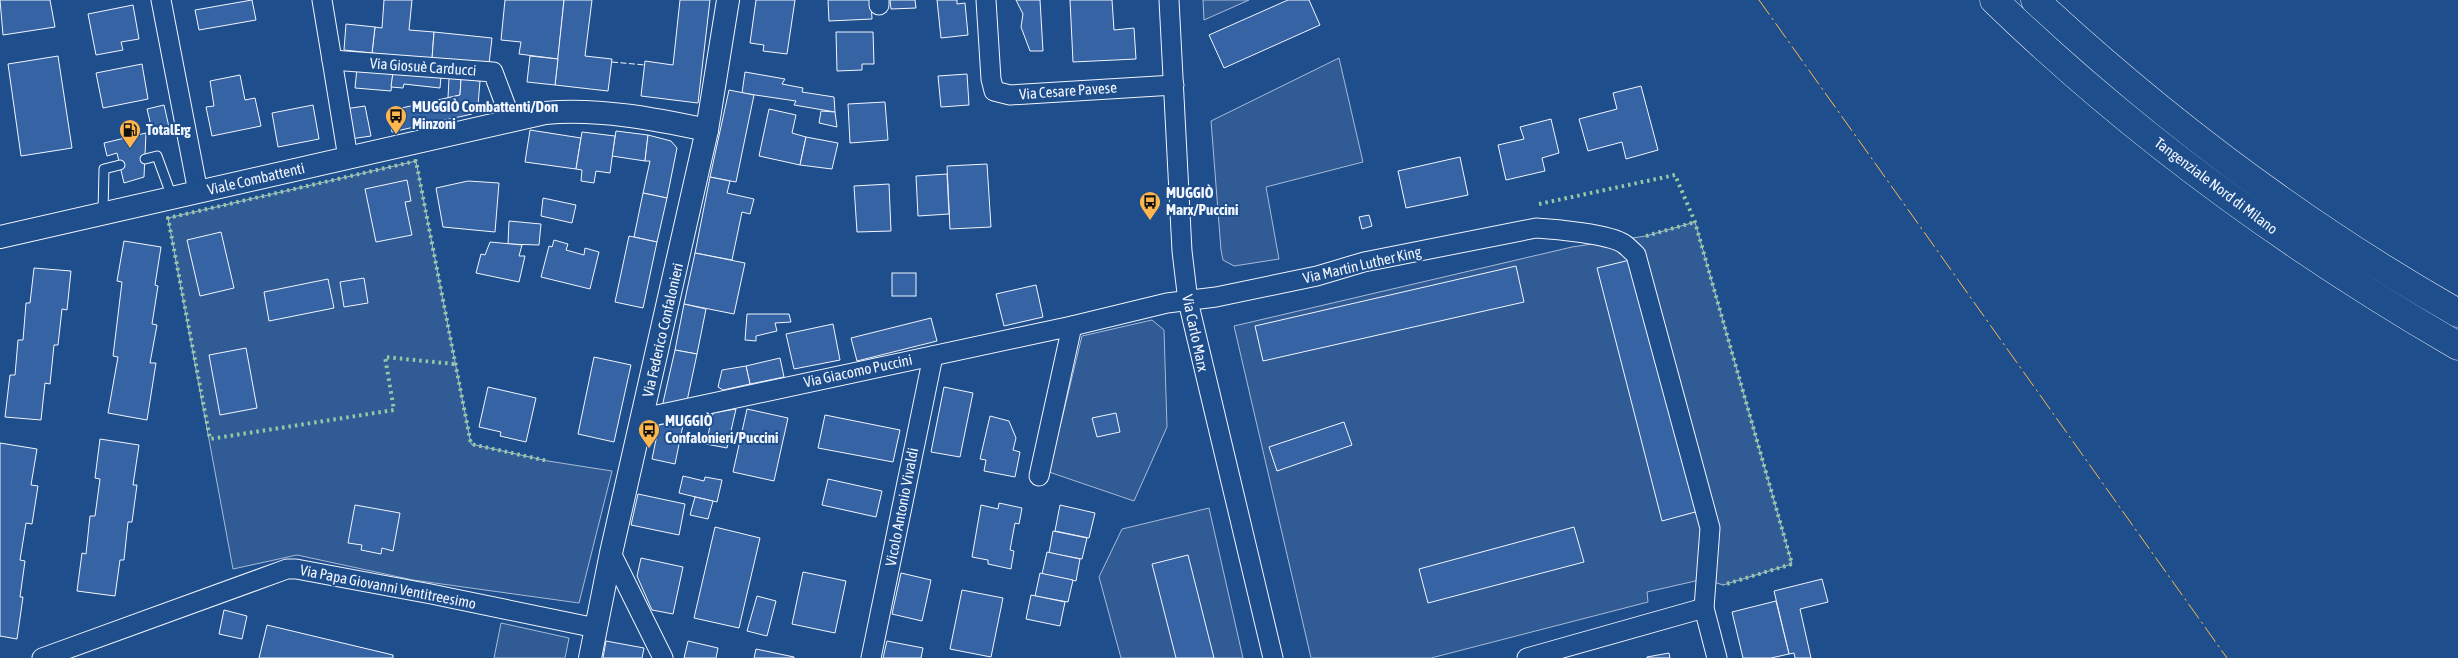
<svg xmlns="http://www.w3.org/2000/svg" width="2458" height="658" viewBox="0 0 2458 658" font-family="'Asap Condensed',sans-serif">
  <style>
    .green { fill: #305b95; stroke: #a8bbd7 }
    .building { fill: #3563a3; stroke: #f2f6ff }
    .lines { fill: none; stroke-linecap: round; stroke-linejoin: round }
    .service-casing { stroke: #f2f6ff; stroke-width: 11 }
    .minor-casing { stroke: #f2f6ff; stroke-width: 21 }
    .tertiary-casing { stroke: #f2f6ff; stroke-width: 24 }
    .motorway-casing { stroke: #f2f6ff; stroke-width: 29 }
    .service { stroke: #1f4e8c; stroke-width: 9 }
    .minor { stroke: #1f4e8c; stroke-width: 19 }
    .tertiary { stroke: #1f4e8c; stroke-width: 22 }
    .motorway { stroke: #1f4e8c; stroke-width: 28 }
    .hedge { stroke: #97c8a6; stroke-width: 4; stroke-dasharray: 2.5 4; stroke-linecap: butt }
    .fence { stroke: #f2f6ff; stroke-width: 1; stroke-dasharray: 6 2.5; stroke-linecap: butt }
    .power { stroke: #ffb74d; stroke-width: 1; stroke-dasharray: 18 4 2.5 4; stroke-linecap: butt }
    .labels { text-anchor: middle; stroke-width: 4; stroke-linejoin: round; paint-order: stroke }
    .street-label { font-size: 15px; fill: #f2f6ff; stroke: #1f4e8c }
    .poi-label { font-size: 15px; font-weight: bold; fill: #f2f6ff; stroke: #1f4e8c; text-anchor: start }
  </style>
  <rect width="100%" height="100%" fill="#1f4e8c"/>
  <g class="green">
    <polygon points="1203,0 1249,0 1204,20"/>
    <polygon points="1339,58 1363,162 1266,187 1279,259 1234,266 1223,260 1221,250 1211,121"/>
    <polygon points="416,161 471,444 548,461 612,471 579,603 413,580 297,555 233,569 168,218"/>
    <polygon points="1695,222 1792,564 1723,585 1704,579 1647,592 1648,602 1431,658 1311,658 1234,326 1572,247 1646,236"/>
    <polygon points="1152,320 1164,330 1167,427 1134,501 1049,472 1082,336"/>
    <polygon points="1209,508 1243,658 1121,658 1099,577 1122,529"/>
    <polygon points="501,623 569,638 565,658 494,658"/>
  </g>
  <g class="building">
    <polygon points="0,0 50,0 55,27 3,35"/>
    <polygon points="252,0 256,20 199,30 195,10"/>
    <polygon points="384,0 412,0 409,30 434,32 432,59 372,53 375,27 382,28"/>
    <polygon points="505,0 564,0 558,59 519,54 521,42 501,40"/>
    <polygon points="564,0 592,0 585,56 612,59 608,91 555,85"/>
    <polygon points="680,0 710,0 698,103 641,96 645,61 673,65"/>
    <polygon points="756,0 795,0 787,54 763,51 764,45 750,43"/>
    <polygon points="828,0 871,0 872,19 829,21"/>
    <polygon points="890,0 915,0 916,8 891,9"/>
    <polygon points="937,0 957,0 957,4 965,3 968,35 941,38"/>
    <polygon points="1016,0 1040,0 1043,51 1030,51 1021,27 1023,14"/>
    <polygon points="1070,0 1112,0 1114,30 1134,28 1136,59 1073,62"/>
    <polygon points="1288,0 1309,0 1320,25 1224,68 1209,35"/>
    <polygon points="133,5 139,39 121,42 123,50 96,55 88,14"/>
    <polygon points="346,24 375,27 372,53 344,50"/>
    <polygon points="434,32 492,38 489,64 432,59"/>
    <polygon points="836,32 873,32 874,64 862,64 862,70 837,71"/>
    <polygon points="58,56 72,148 21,156 8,64"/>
    <polygon points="530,56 558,59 555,85 527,82"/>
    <polygon points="142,64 148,99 103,108 96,73"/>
    <polygon points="357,68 393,72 391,91 355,88"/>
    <polygon points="393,72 441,76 440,88 404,84 403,88 391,87"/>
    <polygon points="745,72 785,79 782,84 803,88 802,92 834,97 835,112 794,105 796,101 742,93"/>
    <polygon points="967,74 969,105 941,107 938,76"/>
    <polygon points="240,75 245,100 255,98 261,126 212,136 206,107 214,106 210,81"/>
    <polygon points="449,78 461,79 460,95 448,98"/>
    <polygon points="461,79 480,81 478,105 472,114 392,132 388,111 460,95"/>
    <polygon points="1641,86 1658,150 1626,159 1622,142 1588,151 1579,119 1617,109 1613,93"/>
    <polygon points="729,90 754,95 736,182 710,177"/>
    <polygon points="885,102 888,140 850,143 848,104"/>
    <polygon points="164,105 169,127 152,130 147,109"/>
    <polygon points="313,105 319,139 278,147 272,113"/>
    <polygon points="365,106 371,136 350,139 345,109"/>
    <polygon points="769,109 796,115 792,133 806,137 800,165 759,156"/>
    <polygon points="821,111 835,112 837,127 819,123"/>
    <polygon points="1551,119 1559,153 1542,158 1545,171 1506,180 1498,145 1524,139 1520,127"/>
    <polygon points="530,130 581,138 576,169 525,162"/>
    <polygon points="616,131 648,135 645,161 612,156"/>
    <polygon points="582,132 615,136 610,173 596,171 594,183 581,181 582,170 576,169"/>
    <polygon points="146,133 144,177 124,183 117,153 107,156 104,143"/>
    <polygon points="648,135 671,141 677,148 667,198 643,193 650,161 645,161"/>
    <polygon points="806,137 838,143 832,169 800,165"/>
    <polygon points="1460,157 1468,195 1406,208 1398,171"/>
    <polygon points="987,164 991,227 950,229 947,166"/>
    <polygon points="947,174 949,214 918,216 916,176"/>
    <polygon points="710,177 730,181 727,193 754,199 750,214 742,212 732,260 695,253"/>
    <polygon points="407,180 411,201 405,202 412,235 376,242 365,189"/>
    <polygon points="468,181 499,183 495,232 443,227 436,188"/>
    <polygon points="889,184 891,231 857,232 854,186"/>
    <polygon points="643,193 667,198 657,242 634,237"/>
    <polygon points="543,198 576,205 572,223 541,216"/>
    <polygon points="1369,215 1372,226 1362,229 1359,217"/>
    <polygon points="509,221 541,224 539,245 508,244"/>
    <polygon points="221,232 234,288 200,296 187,240"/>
    <polygon points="629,236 657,242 643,308 615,302"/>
    <polygon points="554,240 568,244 566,250 584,255 585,248 599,252 590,289 541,277 549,246 552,247"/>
    <polygon points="124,241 161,247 155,285 158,286 152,324 157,325 150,363 156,363 147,420 108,413 118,357 113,356 122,282 117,281"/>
    <polygon points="490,242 522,245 519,256 525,256 519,282 476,273 481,254 485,255"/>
    <polygon points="695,253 745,263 734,314 684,304"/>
    <polygon points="1634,259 1699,511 1662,521 1597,268"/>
    <polygon points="1516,266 1524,302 1263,361 1255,326"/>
    <polygon points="34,268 71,271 67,310 62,309 58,345 54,345 50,384 45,383 41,420 5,417 10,375 15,375 18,340 23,340 26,303 30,303"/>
    <rect x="892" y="273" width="24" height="23"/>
    <polygon points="364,278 368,303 344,307 340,282"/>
    <polygon points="328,279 334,308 269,321 264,292"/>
    <polygon points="1036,285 1043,317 1004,326 996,294"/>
    <polygon points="684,304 706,309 697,354 675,350"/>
    <polygon points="747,314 789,314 791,322 775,323 777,331 756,336 756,341 745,340"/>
    <polygon points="931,318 937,341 857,361 851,338"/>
    <polygon points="833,324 840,360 794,369 786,334"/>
    <polygon points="246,348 257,408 220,415 209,355"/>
    <polygon points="675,350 697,354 687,401 662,407"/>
    <polygon points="594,357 631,365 614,442 578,434"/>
    <polygon points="780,358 784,377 750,384 746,366"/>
    <polygon points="746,366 750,384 723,390 718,387 722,370"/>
    <polygon points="488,387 536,398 526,442 500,436 501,432 479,427"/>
    <polygon points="944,387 973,393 960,457 931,452"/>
    <polygon points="736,409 727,448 706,444 713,413"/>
    <polygon points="747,409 788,418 774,481 733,472"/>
    <polygon points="1116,413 1120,432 1097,437 1092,418"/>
    <polygon points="825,415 900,430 893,462 818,448"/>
    <polygon points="990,416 1009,421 1016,438 1013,450 1020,452 1015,477 984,471 986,460 980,459"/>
    <polygon points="684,420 675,464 652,459 659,425"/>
    <polygon points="1344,422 1352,445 1277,471 1269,447"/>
    <polygon points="100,439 139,445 133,485 137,485 132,522 128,522 124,560 120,560 115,596 77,591 82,553 86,554 90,516 95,516 100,479 95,478"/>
    <polygon points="0,443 37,449 31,485 38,486 32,524 26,523 20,560 25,561 20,597 23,597 17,639 0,636"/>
    <polygon points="683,476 704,481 705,477 722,480 717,502 679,493"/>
    <polygon points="828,479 882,491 876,517 822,505"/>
    <polygon points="638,494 685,504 679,535 631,525"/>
    <polygon points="695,497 713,501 708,519 690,515"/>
    <polygon points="999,503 1022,508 1019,524 1015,523 1010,550 1014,551 1011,569 988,564 988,560 972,557 981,505 998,509"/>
    <polygon points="355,505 400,513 393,551 382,548 381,554 361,550 362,545 348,543"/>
    <polygon points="1060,505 1095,513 1089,538 1055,531"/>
    <polygon points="715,527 760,538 739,628 694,618"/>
    <polygon points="1574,527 1584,562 1428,603 1419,569"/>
    <polygon points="1053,531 1087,538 1082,559 1049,553"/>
    <polygon points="1047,552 1080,559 1076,581 1042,574"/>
    <polygon points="1188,555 1214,658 1176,658 1152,564"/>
    <polygon points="641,558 683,567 673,614 652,610 637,576"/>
    <polygon points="803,572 846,581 835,633 792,624"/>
    <polygon points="901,573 931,580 922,621 892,614"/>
    <polygon points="1040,573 1073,580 1068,602 1035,596"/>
    <polygon points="1822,579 1828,602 1800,609 1811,658 1795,658 1794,653 1789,654 1774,591"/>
    <polygon points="962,590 1003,598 991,657 950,649"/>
    <polygon points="1031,595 1065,602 1060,626 1026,619"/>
    <polygon points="757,596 776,601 767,636 747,631"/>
    <polygon points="1776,601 1789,654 1771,658 1743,658 1732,612"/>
    <polygon points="224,610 247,616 242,639 219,634"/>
    <polygon points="267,625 393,655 393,658 259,658"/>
    <polygon points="606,641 644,648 642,658 603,658"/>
    <polygon points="688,641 718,648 716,658 684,658"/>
    <polygon points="887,641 923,648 921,658 883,658"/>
    <polygon points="756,649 794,657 794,658 754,658"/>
    <polygon points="1669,653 1670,658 1647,658 1647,657"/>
  </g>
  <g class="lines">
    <g class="service-casing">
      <g id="service">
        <polyline points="145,159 157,156 172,197"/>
        <polyline points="103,212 104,169 120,165"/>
      </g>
    </g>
    <g class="minor-casing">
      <g id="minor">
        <polyline points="161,0 198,192"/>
        <polyline points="322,0 332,60"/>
        <polyline points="879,0 879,5"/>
        <polyline points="986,0 991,79 994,91 1010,95 1174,85"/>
        <polyline points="1169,0 1182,251 1188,301 1273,658"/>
        <polyline points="348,158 332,60 493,72 511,120"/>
        <path d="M643,418l429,-92 95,-23 49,-6 101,-21 47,-14 172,-34c18,1 74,6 88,16 4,3 8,7 12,11l74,273 -6,80 13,50"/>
        <polyline points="1039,476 1072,326"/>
        <polyline points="611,553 663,658"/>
        <polyline points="42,658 287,569 296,569 431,594 596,628"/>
        <polyline points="871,658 933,356"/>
        <polyline points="1527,658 1704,608"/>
      </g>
    </g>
    <g class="tertiary-casing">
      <g id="tertiary">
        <path d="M0,237l545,-124c54,-5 110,6 162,17"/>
        <polyline points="590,658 611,553 707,130 728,0"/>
      </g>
    </g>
    <g class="motorway-casing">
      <g id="motorway">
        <path d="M1994,0c139,135 297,249 464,346"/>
        <path d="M2035,0c129,120 270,226 423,313"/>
      </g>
    </g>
    <use href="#service" class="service"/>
    <use href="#minor" class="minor"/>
    <use href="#tertiary" class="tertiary"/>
    <use href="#motorway" class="motorway"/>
    <g class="hedge">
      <polyline points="1539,204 1675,175 1695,222 1792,564 1723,585"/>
      <polyline points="1646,236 1695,222"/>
      <polyline points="454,364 385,357 394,410 210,439 168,218 416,161 471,444 548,461"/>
    </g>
    <polyline class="fence" points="612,62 645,65"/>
    <polyline class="power" points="1759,0 2227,658"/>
  </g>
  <defs>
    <g id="bus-pin" transform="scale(1.125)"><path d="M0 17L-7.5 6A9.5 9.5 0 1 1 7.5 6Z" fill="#ffb74d" stroke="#1f4e8c"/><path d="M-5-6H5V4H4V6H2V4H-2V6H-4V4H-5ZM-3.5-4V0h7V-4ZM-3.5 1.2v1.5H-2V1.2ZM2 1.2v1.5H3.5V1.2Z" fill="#111"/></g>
    <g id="fuel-pin" transform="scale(1.125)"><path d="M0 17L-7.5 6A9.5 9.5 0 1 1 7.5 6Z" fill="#ffb74d" stroke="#1f4e8c"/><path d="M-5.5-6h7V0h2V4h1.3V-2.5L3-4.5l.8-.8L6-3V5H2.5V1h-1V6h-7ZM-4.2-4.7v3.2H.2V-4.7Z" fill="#111"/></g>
  </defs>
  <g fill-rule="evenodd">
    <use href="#bus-pin" x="396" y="116"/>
    <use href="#fuel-pin" x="130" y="130"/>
    <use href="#bus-pin" x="1150" y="202"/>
    <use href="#bus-pin" x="649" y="430"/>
  </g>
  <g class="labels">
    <g class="street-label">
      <text transform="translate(423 67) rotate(4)" y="5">Via Giosuè Carducci</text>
      <text transform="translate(1068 91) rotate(-4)" y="5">Via Cesare Pavese</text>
      <text transform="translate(256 179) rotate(-13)" y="5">Viale Combattenti</text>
      <text transform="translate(2216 186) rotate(37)" y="5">Tangenziale Nord di Milano</text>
      <text transform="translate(1362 265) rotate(-13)" y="5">Via Martin Luther King</text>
      <text transform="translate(663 330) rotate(-77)" y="5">Via Federico Confalonieri</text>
      <text transform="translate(1195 333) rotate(78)" y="5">Via Carlo Marx</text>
      <text transform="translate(858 371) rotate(-12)" y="5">Via Giacomo Puccini</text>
      <text transform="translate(902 507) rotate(-79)" y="5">Vicolo Antonio Vivaldi</text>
      <text transform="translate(388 587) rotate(11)" y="5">Via Papa Giovanni Ventitreesimo</text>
    </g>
    <g class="poi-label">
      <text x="412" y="112">MUGGIÒ Combattenti/Don<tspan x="412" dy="17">Minzoni</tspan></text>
      <text x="146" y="135">TotalErg</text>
      <text x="1166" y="198">MUGGIÒ<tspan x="1166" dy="17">Marx/Puccini</tspan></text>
      <text x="665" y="426">MUGGIÒ<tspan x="665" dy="17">Confalonieri/Puccini</tspan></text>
    </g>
  </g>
</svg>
